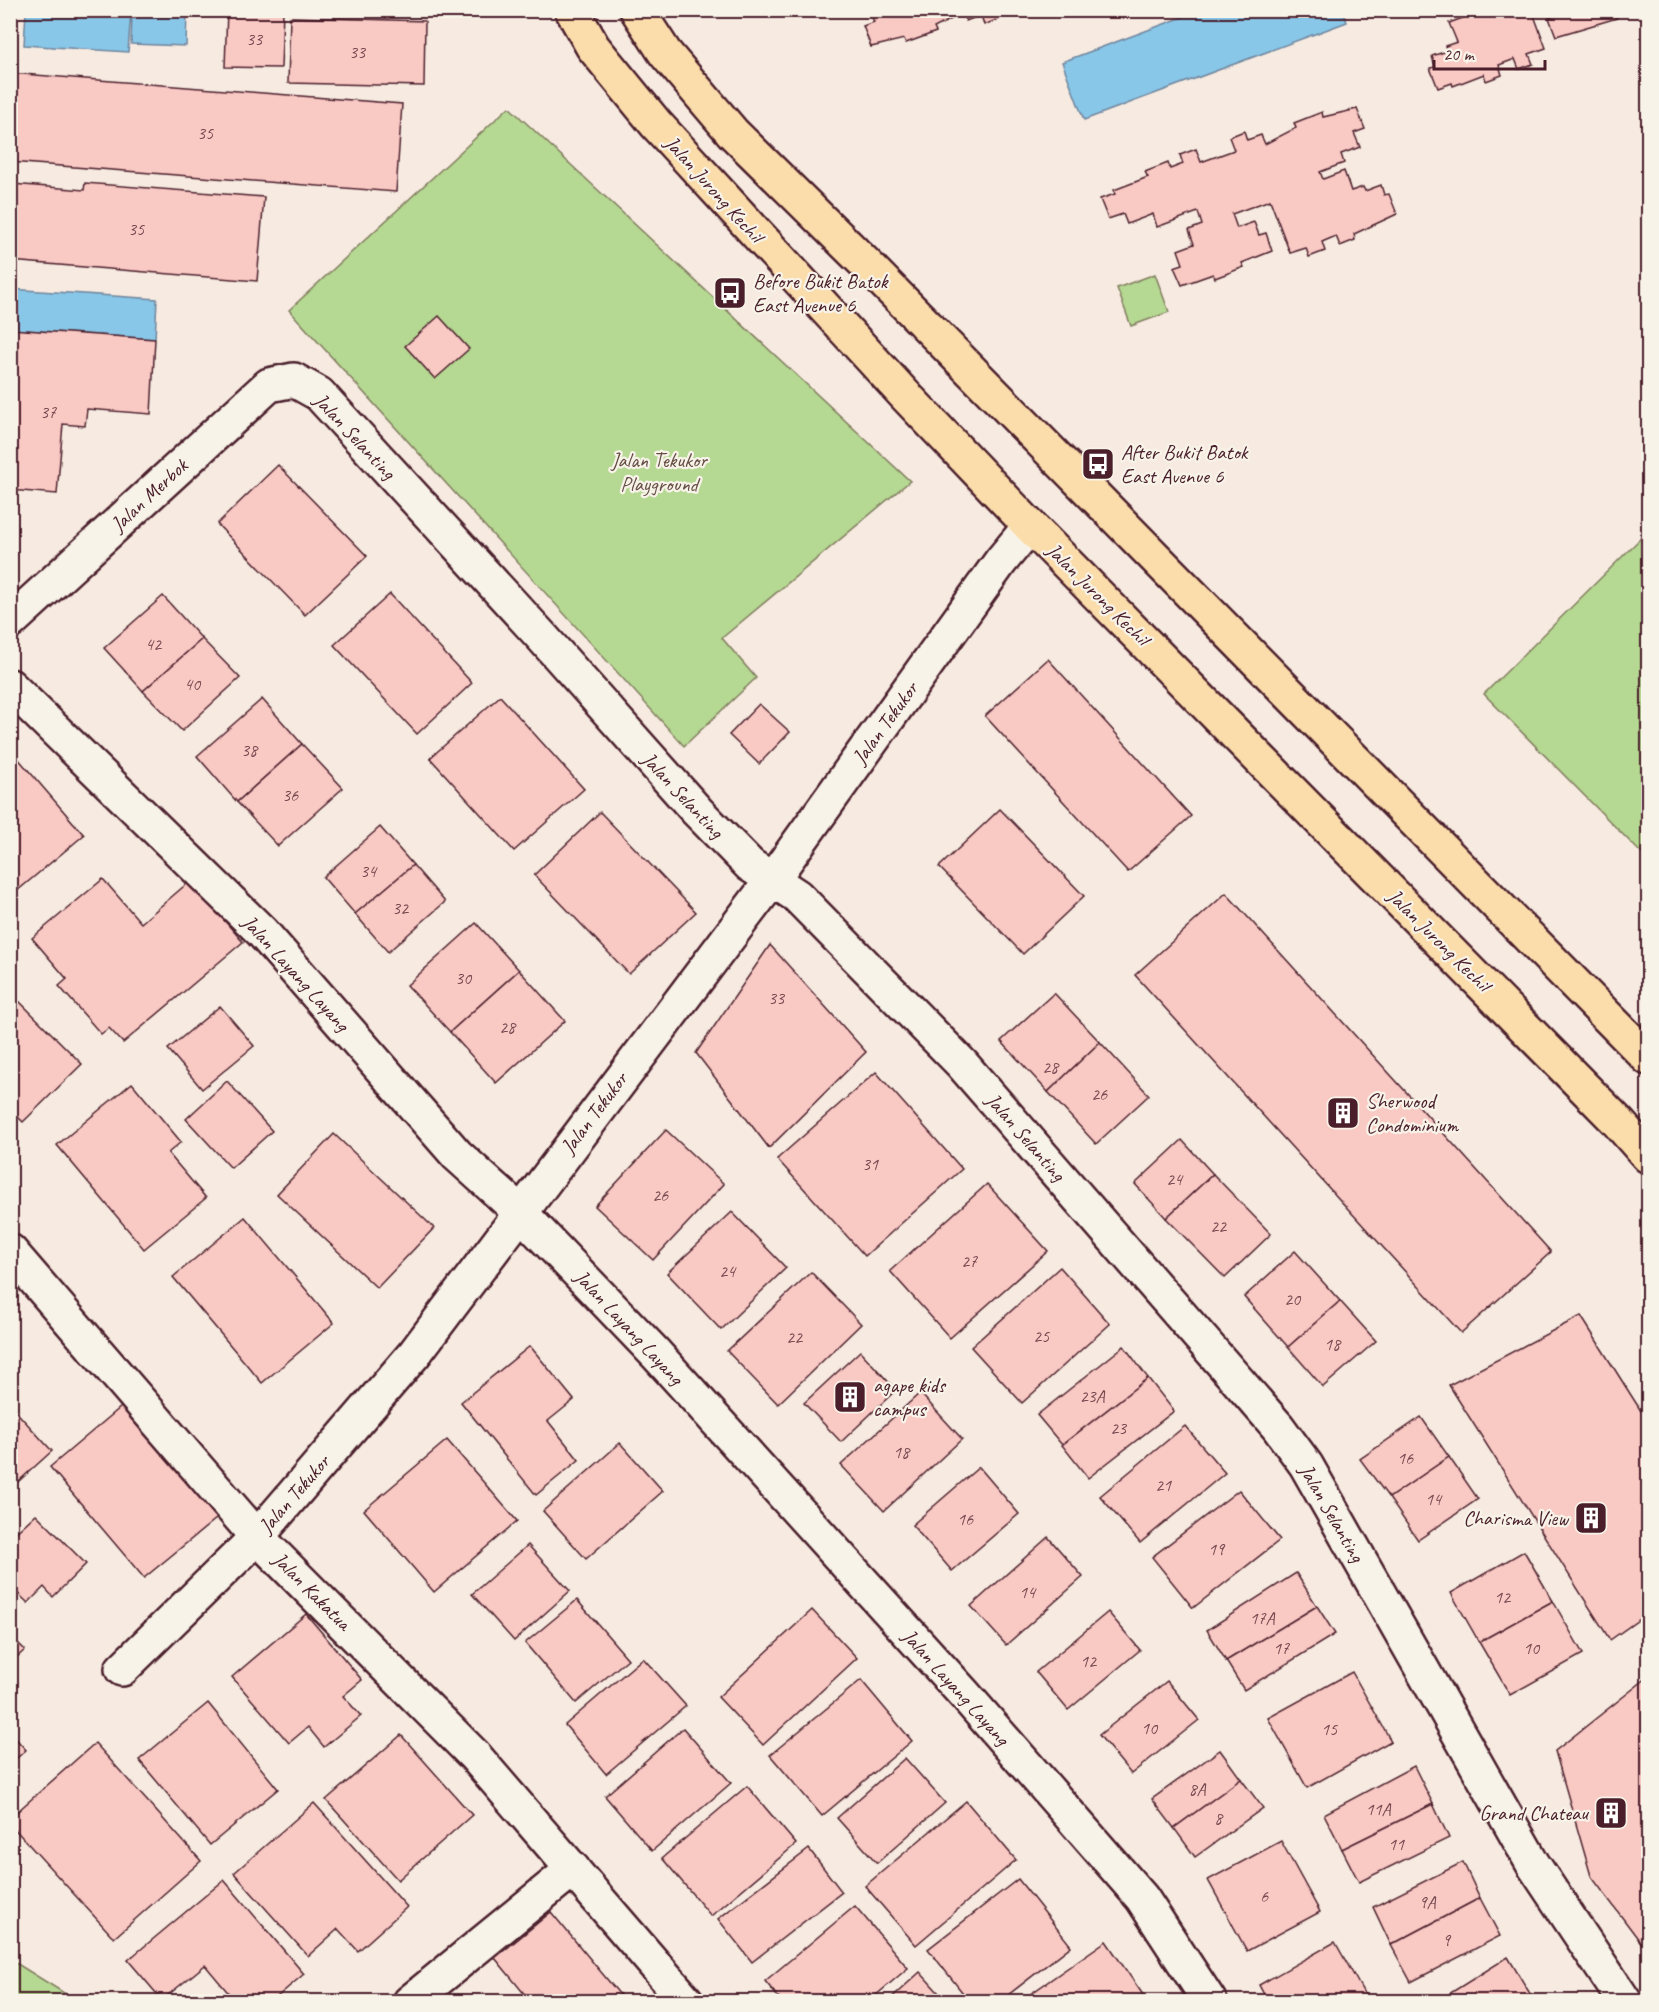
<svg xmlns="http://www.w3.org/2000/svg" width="1659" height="2012" viewBox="0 0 1659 2012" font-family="Caveat,sans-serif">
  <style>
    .green { fill: #b5d892; stroke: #807c5e; stroke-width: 1.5 }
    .water { fill: #88c7e8; stroke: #6f849c; stroke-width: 1.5 }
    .building { fill: #f9c9c4; stroke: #4a1f2b; stroke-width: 1.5 }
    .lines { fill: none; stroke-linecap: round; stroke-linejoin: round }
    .minor-casing { stroke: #4a1f2b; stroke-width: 38 }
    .major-casing { stroke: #4a1f2b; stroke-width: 38 }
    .minor { stroke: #f7f3e8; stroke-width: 33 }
    .major { stroke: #fbddab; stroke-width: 33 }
    .labels { text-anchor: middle; stroke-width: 4.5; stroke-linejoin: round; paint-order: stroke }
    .number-label { font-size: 18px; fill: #764a51 }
    .street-label { font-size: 21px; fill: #4a1f2b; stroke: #f7f3e8 }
    .poi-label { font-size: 21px; fill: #4a1f2b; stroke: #f7f3e8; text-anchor: start }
    .park-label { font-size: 21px; fill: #654d45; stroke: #f7f3e8 }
  </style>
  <rect width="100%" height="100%" fill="#f7ebe1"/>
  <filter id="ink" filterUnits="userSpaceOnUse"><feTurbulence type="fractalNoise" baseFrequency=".0167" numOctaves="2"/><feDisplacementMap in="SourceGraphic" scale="12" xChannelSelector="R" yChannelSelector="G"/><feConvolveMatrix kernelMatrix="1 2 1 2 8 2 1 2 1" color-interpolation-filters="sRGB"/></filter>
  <g filter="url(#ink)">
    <g class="green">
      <polygon points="509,107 910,481 722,638 756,678 684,746 289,310"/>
      <polygon points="1155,274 1169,312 1131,326 1117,288"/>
      <polygon points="1648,531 1648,860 1484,694"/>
      <polygon points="11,1960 77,2001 11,2001"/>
    </g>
    <g class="water">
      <polygon points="26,11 86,14 87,11 131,11 128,52 24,45"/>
      <polygon points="132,11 187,11 186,46 131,44"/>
      <polygon points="1199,11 1343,11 1347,22 1084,120 1062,62"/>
      <polygon points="10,289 157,299 155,339 11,329"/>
    </g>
    <g class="building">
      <polygon points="227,10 283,10 281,68 225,67"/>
      <polygon points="869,10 996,10 999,19 984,25 981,15 966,21 963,13 934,28 936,32 906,43 904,39 871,47 863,26 874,22"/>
      <polygon points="1469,10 1532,10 1546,48 1529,54 1533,64 1519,69 1515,59 1499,65 1502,75 1486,81 1484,74 1453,86 1452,83 1438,88 1430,68 1435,67 1432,56 1447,51 1445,46 1457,42 1449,23 1471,15"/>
      <polygon points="1555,10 1614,10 1617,18 1556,36 1549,18 1556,15"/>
      <polygon points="290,17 425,21 424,86 288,83"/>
      <polygon points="10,73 402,104 396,192 10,162"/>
      <polygon points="1357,109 1365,129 1354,133 1360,147 1341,154 1344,163 1320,172 1323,179 1344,171 1351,191 1363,187 1365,191 1381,185 1384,195 1389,194 1397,214 1354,234 1355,240 1340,246 1336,236 1322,242 1325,251 1309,257 1306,248 1290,253 1270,200 1232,214 1237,228 1254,222 1259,235 1266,233 1272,251 1242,263 1244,267 1215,278 1213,274 1182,285 1174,267 1183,264 1178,250 1194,244 1189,230 1202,225 1198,212 1157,227 1153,214 1127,224 1123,214 1108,219 1100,199 1115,194 1114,190 1148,177 1145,172 1168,163 1170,169 1183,164 1180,155 1196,149 1201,162 1234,150 1229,137 1244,131 1247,140 1261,135 1265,144 1296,128 1294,123 1322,112 1323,117"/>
      <polygon points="10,177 12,184 84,190 85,183 264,197 257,281 10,261"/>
      <polygon points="439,316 469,349 435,379 405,346"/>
      <polygon points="10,329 155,339 151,414 87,409 85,426 63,424 57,494 10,490"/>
      <polygon points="278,465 367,556 305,615 217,524"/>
      <polygon points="390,594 472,683 417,734 334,645"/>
      <polygon points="163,596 202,639 143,691 104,648"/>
      <polygon points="202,639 240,678 182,731 143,691"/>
      <polygon points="1048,659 1191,816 1128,872 985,716"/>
      <polygon points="500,696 584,789 514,851 430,758"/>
      <polygon points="262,699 302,744 237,802 197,756"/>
      <polygon points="759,704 790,732 759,764 729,735"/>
      <polygon points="302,744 343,788 278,846 237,802"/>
      <polygon points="10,749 84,835 11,896 10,896"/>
      <polygon points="1000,809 1084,896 1023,954 939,867"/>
      <polygon points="600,812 696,912 629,974 534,875"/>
      <polygon points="380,827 413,865 355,914 323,877"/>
      <polygon points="413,865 445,902 388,952 355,914"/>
      <polygon points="103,879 141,923 190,881 243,942 123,1043 109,1028 101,1034 59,986 67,979 32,938"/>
      <polygon points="1226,893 1551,1252 1461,1333 1135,975"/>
      <polygon points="476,923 519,970 450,1032 407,985"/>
      <polygon points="770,945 866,1052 769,1148 696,1053"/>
      <polygon points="519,970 565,1021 496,1083 450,1032"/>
      <polygon points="10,992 82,1064 23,1122 10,1109"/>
      <polygon points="1054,993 1100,1042 1048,1092 1001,1041"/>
      <polygon points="220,1006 254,1046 202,1089 168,1049"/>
      <polygon points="1100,1042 1149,1095 1096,1144 1048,1092"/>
      <polygon points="876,1072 962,1169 865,1256 777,1159"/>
      <polygon points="227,1081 272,1131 231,1168 186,1119"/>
      <polygon points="132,1083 181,1142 168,1153 206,1198 144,1249 57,1145"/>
      <polygon points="666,1130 724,1184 653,1260 595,1206"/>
      <polygon points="334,1134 434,1228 377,1288 277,1194"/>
      <polygon points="1182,1140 1213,1174 1166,1218 1135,1184"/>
      <polygon points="1213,1174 1271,1234 1225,1278 1166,1218"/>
      <polygon points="987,1184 1048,1251 950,1338 890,1271"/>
      <polygon points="732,1212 786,1268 721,1330 667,1273"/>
      <polygon points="245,1217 334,1323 262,1383 173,1277"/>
      <polygon points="1295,1251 1340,1301 1288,1347 1244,1297"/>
      <polygon points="1060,1267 1110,1324 1022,1403 971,1347"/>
      <polygon points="811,1272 861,1324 778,1404 727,1351"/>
      <polygon points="1340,1301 1376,1341 1323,1387 1288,1347"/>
      <polygon points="1581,1316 1648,1422 1648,1613 1610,1640 1449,1385"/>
      <polygon points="530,1346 574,1400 548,1421 579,1460 536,1495 461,1402"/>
      <polygon points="1124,1346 1148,1378 1062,1445 1037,1415"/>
      <polygon points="860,1351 896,1390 841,1442 804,1403"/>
      <polygon points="1148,1378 1174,1411 1088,1478 1062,1445"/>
      <polygon points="920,1393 962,1439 884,1511 841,1465"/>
      <polygon points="127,1402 222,1514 144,1578 50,1467"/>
      <polygon points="10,1405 52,1451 10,1489"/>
      <polygon points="1421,1417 1449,1457 1389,1498 1360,1459"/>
      <polygon points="1185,1426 1225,1473 1140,1543 1100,1496"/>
      <polygon points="447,1440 517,1521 434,1592 364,1510"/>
      <polygon points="620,1443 663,1491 586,1559 543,1511"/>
      <polygon points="1449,1457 1478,1499 1418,1540 1389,1498"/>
      <polygon points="979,1467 1019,1514 952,1571 912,1525"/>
      <polygon points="1239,1490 1280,1540 1193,1608 1152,1557"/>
      <polygon points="36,1514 86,1564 53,1597 44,1587 28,1603 10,1586 10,1538"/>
      <polygon points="1048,1537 1083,1577 1006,1645 971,1606"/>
      <polygon points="528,1545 570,1591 514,1641 472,1594"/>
      <polygon points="1524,1551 1553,1601 1479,1642 1451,1593"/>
      <polygon points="1296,1573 1317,1606 1226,1661 1207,1630"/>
      <polygon points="577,1600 628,1659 576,1703 525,1643"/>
      <polygon points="1553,1601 1583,1654 1510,1695 1479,1642"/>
      <polygon points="1317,1606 1335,1634 1244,1690 1226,1661"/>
      <polygon points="812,1610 857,1658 763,1745 718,1697"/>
      <polygon points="1108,1612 1140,1650 1068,1710 1036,1672"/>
      <polygon points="306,1614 362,1680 343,1696 361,1716 324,1747 308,1727 289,1743 232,1677"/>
      <polygon points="10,1635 25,1650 10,1663"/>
      <polygon points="643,1658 686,1706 606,1774 565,1725"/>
      <polygon points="1352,1672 1391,1741 1307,1788 1268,1718"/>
      <polygon points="1648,1677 1648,1940 1642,1944 1591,1876 1555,1751"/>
      <polygon points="861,1680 912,1741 822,1816 770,1755"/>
      <polygon points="1167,1681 1199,1720 1131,1774 1099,1735"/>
      <polygon points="208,1703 278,1789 210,1845 139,1760"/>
      <polygon points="683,1728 731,1783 652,1851 605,1796"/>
      <polygon points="10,1732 26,1750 10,1764"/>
      <polygon points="401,1735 472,1815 398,1880 326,1800"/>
      <polygon points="95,1743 201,1861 114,1938 10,1824 10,1818"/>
      <polygon points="1220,1750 1241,1779 1174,1828 1152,1799"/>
      <polygon points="905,1758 945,1803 877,1863 837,1818"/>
      <polygon points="1414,1766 1433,1804 1342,1849 1324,1814"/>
      <polygon points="1241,1779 1263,1808 1195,1857 1174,1828"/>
      <polygon points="747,1786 796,1844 711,1916 662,1858"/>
      <polygon points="966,1801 1016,1860 916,1945 865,1886"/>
      <polygon points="314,1803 407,1907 358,1951 338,1929 308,1956 234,1873"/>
      <polygon points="1433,1804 1449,1838 1359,1882 1342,1849"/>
      <polygon points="1281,1841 1320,1912 1247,1951 1208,1880"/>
      <polygon points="809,1849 842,1892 752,1962 718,1919"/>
      <polygon points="1463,1862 1480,1898 1391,1945 1373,1907"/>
      <polygon points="1018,1879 1071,1946 999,2002 970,2002 928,1949"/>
      <polygon points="224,1880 304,1974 271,2002 236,2002 205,1965 162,2000 128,1960"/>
      <polygon points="1480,1898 1500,1936 1411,1982 1391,1945"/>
      <polygon points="855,1906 908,1968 868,2002 782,2002 765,1981"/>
      <polygon points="551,1912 626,2002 531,2002 495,1958"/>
      <polygon points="1106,1941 1148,2002 1019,2002"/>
      <polygon points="1335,1942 1369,2002 1268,2002 1259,1985"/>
      <polygon points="1508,1957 1535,2002 1436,2002"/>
      <polygon points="920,1972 947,2002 887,2002"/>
    </g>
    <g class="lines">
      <g class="minor-casing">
        <g id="minor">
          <polyline points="10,622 269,385 294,380 319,394 543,638 697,811 750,865 797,896 962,1064 1278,1427 1306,1465 1533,1864 1625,2002"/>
          <polyline points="10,686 262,932 457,1155 519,1211 656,1354 965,1695 1142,1898 1210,2002"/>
          <polyline points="10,1251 257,1537 474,1755 687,2002"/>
          <polyline points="122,1669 257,1537 415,1353 772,880 1001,561 1030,526"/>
          <polyline points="410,2002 573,1869"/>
        </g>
      </g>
      <g class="major-casing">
        <g id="major">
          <polyline points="572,10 593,47 656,124 904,394 1030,526 1618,1122 1648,1156"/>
          <polyline points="637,10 665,53 733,133 871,269 1648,1058"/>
        </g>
      </g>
      <use href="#minor" class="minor"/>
      <use href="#major" class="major"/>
    </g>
  </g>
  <defs>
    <g id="bus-square" transform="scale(1.725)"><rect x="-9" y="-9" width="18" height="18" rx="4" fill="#4a1f2b" stroke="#f7f3e8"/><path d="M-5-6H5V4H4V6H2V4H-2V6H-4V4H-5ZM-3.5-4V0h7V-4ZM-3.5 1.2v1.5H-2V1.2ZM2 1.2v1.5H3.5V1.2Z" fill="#fff"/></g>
    <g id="building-square" transform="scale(1.725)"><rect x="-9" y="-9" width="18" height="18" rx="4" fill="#4a1f2b" stroke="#f7f3e8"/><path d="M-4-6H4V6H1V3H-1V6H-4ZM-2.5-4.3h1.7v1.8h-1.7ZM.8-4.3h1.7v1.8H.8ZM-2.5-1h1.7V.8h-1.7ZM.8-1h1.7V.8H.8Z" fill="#fff"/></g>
  </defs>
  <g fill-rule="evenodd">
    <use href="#bus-square" x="730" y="293"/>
    <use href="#bus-square" x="1098" y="464"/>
    <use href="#building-square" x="1343" y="1113"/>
    <use href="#building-square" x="850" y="1397"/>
    <use href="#building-square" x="1591" y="1518"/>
    <use href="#building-square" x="1611" y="1813"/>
  </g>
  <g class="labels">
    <g class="number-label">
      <text x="254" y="45">33</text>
      <text x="357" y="58">33</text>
      <text x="205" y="139">35</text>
      <text x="136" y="235">35</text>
      <text x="48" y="418">37</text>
      <text x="153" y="650">42</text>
      <text x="192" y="690">40</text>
      <text x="249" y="756">38</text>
      <text x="290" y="801">36</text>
      <text x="368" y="877">34</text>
      <text x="400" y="914">32</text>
      <text x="463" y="984">30</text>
      <text x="776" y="1004">33</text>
      <text x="507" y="1033">28</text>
      <text x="1050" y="1073">28</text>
      <text x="1099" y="1100">26</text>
      <text x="870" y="1170">31</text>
      <text x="1174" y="1185">24</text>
      <text x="660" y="1201">26</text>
      <text x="1218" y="1232">22</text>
      <text x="969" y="1267">27</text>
      <text x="727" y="1277">24</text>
      <text x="1292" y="1305">20</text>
      <text x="1041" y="1342">25</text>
      <text x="794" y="1343">22</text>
      <text x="1332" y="1350">18</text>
      <text x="1092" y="1402">23A</text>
      <text x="1118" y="1434">23</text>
      <text x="901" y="1458">18</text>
      <text x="1405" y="1464">16</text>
      <text x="1163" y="1491">21</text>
      <text x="1433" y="1505">14</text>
      <text x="965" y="1525">16</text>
      <text x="1216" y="1555">19</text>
      <text x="1027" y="1598">14</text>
      <text x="1502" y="1603">12</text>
      <text x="1262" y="1624">17A</text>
      <text x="1281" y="1654">17</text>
      <text x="1531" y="1654">10</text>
      <text x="1088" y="1667">12</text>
      <text x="1149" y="1734">10</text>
      <text x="1329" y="1735">15</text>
      <text x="1197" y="1795">8A</text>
      <text x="1378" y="1815">11A</text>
      <text x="1218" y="1824">8</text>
      <text x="1396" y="1850">11</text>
      <text x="1264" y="1902">6</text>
      <text x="1427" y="1908">9A</text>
      <text x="1446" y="1946">9</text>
    </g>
    <g class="street-label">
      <text transform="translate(714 189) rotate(48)" y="7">Jalan Jurong Kechil</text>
      <text transform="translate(355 436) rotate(47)" y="7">Jalan Selanting</text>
      <text transform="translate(149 495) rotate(-43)" y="7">Jalan Merbok</text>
      <text transform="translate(1098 594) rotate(45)" y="7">Jalan Jurong Kechil</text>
      <text transform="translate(885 723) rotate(-54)" y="7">Jalan Tekukor</text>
      <text transform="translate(683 795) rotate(47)" y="7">Jalan Selanting</text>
      <text transform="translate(1439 940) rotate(45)" y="7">Jalan Jurong Kechil</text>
      <text transform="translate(296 973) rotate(48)" y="7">Jalan Layang Layang</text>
      <text transform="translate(594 1113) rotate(-53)" y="7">Jalan Tekukor</text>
      <text transform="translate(1026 1137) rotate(49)" y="7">Jalan Selanting</text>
      <text transform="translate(629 1327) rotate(47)" y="7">Jalan Layang Layang</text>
      <text transform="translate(294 1494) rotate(-49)" y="7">Jalan Tekukor</text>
      <text transform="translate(1332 1513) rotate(60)" y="7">Jalan Selanting</text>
      <text transform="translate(312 1591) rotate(45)" y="7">Jalan Kakatua</text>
      <text transform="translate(956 1687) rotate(48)" y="7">Jalan Layang Layang</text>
    </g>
    <g class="poi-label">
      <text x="753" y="288">Before Bukit Batok<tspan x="753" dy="24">East Avenue 6</tspan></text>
      <text x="1121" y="459">After Bukit Batok<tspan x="1121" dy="24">East Avenue 6</tspan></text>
      <text x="1366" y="1108">Sherwood<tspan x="1366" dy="24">Condominium</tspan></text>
      <text x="873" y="1392">agape kids<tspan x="873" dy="24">campus</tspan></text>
      <text x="1568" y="1525" text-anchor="end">Charisma View</text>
      <text x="1588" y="1820" text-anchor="end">Grand Chateau</text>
    </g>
    <g class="park-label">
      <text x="659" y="467">Jalan Tekukor<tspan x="659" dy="24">Playground</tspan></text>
    </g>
  </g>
  <rect width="1659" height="2012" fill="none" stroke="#f7f3e8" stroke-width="36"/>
  <rect x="18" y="18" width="1623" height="1976" fill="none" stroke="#4a1f2b" stroke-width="2" filter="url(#ink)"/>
  <path d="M1434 60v9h111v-9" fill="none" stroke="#4a1f2b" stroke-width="3"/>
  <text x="1443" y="60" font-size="18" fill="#4a1f2b" stroke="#f7f3e8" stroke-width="4.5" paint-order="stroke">20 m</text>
</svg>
